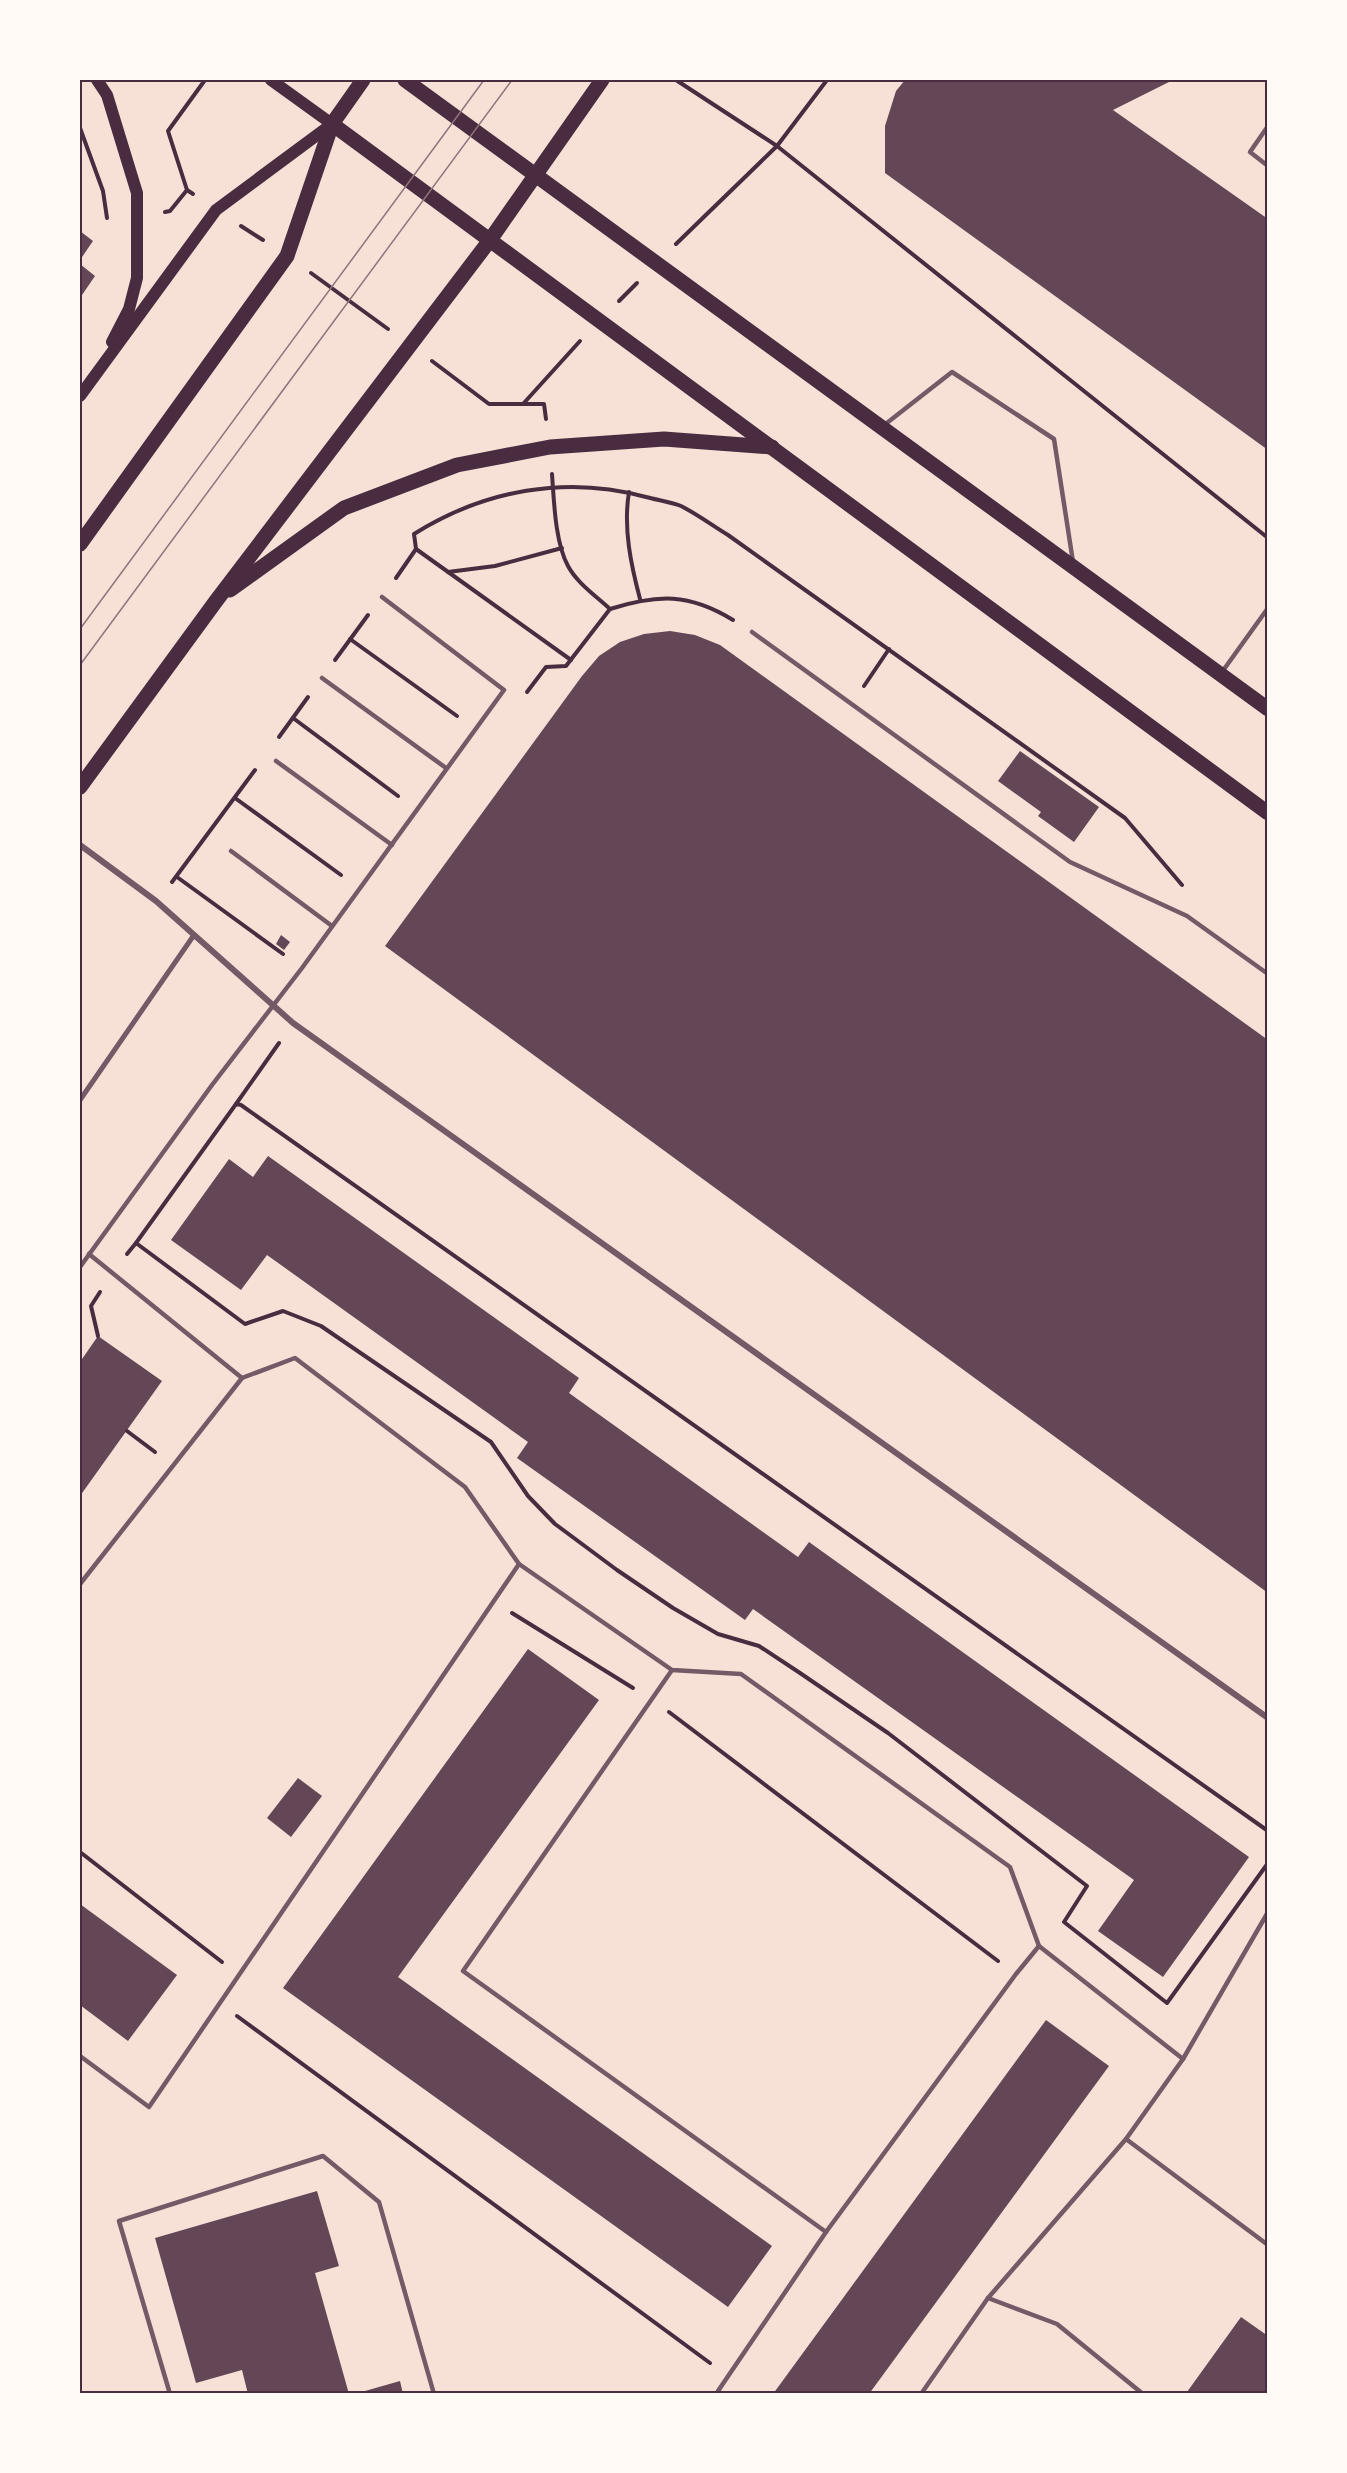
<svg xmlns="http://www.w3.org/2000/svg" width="1347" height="2473" viewBox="0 0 1347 2473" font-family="'Times New Roman',serif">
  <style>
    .building { fill: #644757 }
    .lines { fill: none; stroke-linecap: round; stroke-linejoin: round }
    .path { stroke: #4a2c40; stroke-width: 4 }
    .service { stroke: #755966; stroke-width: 4.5 }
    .pedestrian { stroke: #755966; stroke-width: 5 }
    .minor { stroke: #755966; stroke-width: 6 }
    .secondary { stroke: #4a2c40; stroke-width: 12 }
    .primary { stroke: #4a2c40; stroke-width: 15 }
    .tram { stroke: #8f747c; stroke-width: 1.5 }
    .neatline { fill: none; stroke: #4a2c40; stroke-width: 2 }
  </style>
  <rect width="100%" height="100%" fill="#f7e1d7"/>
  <g class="building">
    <polygon points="905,80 1173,80 1113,110 1268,219 1268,450 885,173 885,126 896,91"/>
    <polygon points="80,231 93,241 80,260"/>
    <polygon points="80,264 95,276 80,298"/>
    <polygon points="670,631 695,635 720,645 1268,1040 1268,1593 385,946 582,676 599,656 620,642 644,634"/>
    <polygon points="1020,751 1099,807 1074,842 1038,816 1041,812 998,781"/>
    <polygon points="281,935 290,942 284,950 276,944"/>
    <polygon points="268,1156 579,1378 569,1393 798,1557 809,1542 1249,1857 1163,1977 1098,1931 1134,1880 753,1609 745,1620 517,1458 528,1442 267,1255 241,1290 171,1240 229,1159 253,1177"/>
    <polygon points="98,1336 162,1381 80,1496 80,1362"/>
    <polygon points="528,1649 599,1700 398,1977 772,2246 728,2307 283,1988"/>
    <polygon points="298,1778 322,1796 291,1837 267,1818"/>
    <polygon points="80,1904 177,1975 128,2041 80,2005"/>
    <polygon points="1046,2020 1109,2066 869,2394 773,2394"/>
    <polygon points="317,2191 339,2266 315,2273 349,2394 248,2394 242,2370 196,2383 155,2238"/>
    <polygon points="1241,2317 1268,2336 1268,2394 1189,2394 1187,2392"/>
    <polygon points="400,2381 403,2394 358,2394 358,2393"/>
  </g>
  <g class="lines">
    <g class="path">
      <polyline points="676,80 777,146 1268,538"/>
      <polyline points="80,128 103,191 107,218"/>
      <polyline points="193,194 187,190 168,131 205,80"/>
      <polyline points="165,212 170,211 187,190"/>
      <polyline points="241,226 263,240"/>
      <polyline points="676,244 777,146 827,80"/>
      <polyline points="311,273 388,329"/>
      <polyline points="619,301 637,283"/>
      <polyline points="432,361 489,404 523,404"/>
      <polyline points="546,419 544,404 523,404 580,341"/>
      <path d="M552,474c2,27 3,68 16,92 9,17 28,30 42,43 48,-15 79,-16 123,11"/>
      <path d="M629,492c-6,36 2,73 11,107"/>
      <path d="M416,549l-2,-15c70,-44 152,-59 232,-37 11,3 25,5 35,9 16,8 32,20 47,29l397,283 57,67"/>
      <polyline points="448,572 495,566 562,548"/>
      <polyline points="396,578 416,549 571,660"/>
      <polyline points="350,639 457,716"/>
      <polyline points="335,660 368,615"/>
      <polyline points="864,686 889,649"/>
      <polyline points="527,692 546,667 566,666 610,609"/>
      <polyline points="293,718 398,796"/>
      <polyline points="279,737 308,697"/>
      <polyline points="235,798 341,875"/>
      <polyline points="177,877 283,954"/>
      <polyline points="172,882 255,770"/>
      <polyline points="236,1104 279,1043"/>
      <polyline points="127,1254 136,1243"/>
      <polyline points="98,1336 91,1306 100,1292"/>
      <polyline points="127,1431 155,1452"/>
      <polyline points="512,1613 633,1688"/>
      <polyline points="669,1712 998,1961"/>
      <polyline points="1268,1831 241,1105 236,1104 136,1243 245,1324 283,1311 321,1326 491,1442 528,1496 555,1524 617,1570 673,1608 718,1634 759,1646 800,1673 888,1733 1087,1886 1064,1922 1167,2003 1268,1863"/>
      <polyline points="80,1852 222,1962"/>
      <polyline points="237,2016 710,2363"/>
    </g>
    <g class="service">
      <polyline points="1268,126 1250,152 1268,166"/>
      <polyline points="883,426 952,372 1054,439 1073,562"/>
      <polyline points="752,632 1070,862 1187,916 1268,974"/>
      <polyline points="1222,672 1268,608"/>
      <polyline points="322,678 446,768"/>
      <polyline points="276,761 392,845"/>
      <polyline points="231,851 332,926"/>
      <polyline points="89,1254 242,1378"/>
      <polyline points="80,1267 212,1085 302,968 504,690 382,597"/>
      <polyline points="80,1584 242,1378 295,1358 465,1487 519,1564 672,1670 741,1674 1010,1867 1039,1946 1183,2059"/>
      <polyline points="672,1670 463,1971 826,2232"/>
      <polyline points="80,2056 149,2107 519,1564"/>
      <polyline points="1126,2139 1268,2245"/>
      <polyline points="988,2298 1057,2324 1143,2394"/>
      <polyline points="170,2394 119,2221 323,2156 379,2202 434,2394"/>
      <polyline points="722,2394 718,2391 826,2232 1016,1974 1039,1946"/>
      <polyline points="921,2394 988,2298 1126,2139 1183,2059 1268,1912"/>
    </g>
    <polyline class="pedestrian" points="80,1100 194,935"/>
    <polyline class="minor" points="80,845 156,901 293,1023 1268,1718"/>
    <g class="secondary">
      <polyline points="97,80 107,95 137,193 137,278 129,309 112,342"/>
      <polyline points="80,396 216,210 332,124 271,80"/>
    </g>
    <g class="primary">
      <polyline points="405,80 1268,709"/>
      <polyline points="332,124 1268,813"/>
      <polyline points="80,544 287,256 332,124 363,80"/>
      <polyline points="230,590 344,508 457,465 550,447 664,439 772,447"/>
      <polyline points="80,787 216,601 490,240 602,80"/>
    </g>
    <g class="tram">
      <polyline points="80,629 484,80"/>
      <polyline points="80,665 512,80"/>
    </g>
  </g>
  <rect width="1347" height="2473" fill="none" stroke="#fffaf5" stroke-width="162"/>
  <rect x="81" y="81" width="1185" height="2311" class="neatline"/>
</svg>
